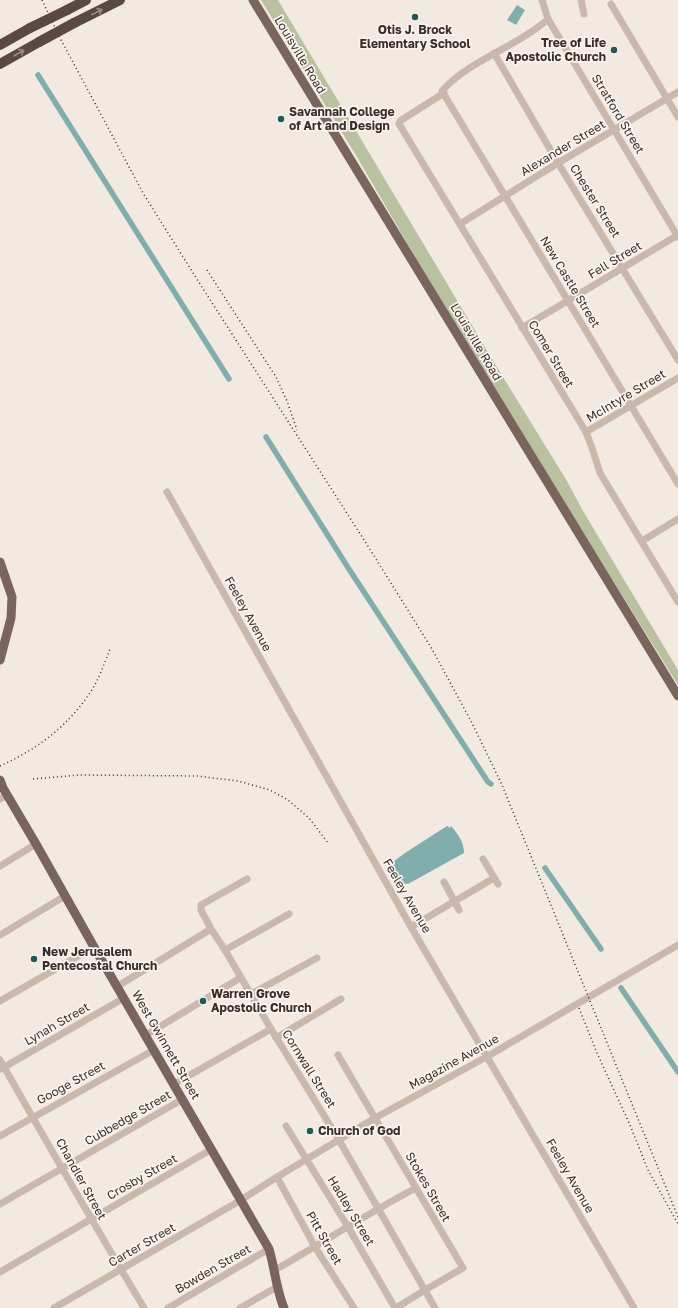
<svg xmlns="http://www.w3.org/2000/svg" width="678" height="1308" viewBox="0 0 678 1308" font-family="'Golos Text',sans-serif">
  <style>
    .green { fill: #b9c1a1 }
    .water { fill: #81aeac }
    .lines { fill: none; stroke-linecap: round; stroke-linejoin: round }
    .canal { stroke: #81aeac; stroke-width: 5.5 }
    .minor { stroke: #cab8ad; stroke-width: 7 }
    .major { stroke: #7a655e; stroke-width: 9 }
    .highway { stroke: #594843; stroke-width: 10 }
    .rail { stroke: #392e2b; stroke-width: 1.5; stroke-dasharray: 1 3; stroke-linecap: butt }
    .highway-bridge { stroke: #594843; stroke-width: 10 }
    .oneway { stroke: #998c87 }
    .poi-dot { fill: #235857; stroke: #faf3ee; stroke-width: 1.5 }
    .labels { text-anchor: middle; stroke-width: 3.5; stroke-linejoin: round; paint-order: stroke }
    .poi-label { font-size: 12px; font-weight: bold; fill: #392e2b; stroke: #faf3ee; text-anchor: start }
    .street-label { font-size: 12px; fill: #392e2b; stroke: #faf3ee }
  </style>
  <rect width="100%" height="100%" fill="#f2e9e1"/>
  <polygon class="green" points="261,0 278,0 495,364 567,481 583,511 678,670 678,685 574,518 417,260 357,157"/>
  <g class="water">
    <polygon points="517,5 525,10 516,25 507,20"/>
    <path d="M447,826l3,2 1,-2c7,8 13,16 13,27l-56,31 -6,-1 -11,-17 2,-4 12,-9z"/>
  </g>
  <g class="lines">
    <g class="canal">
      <polyline points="38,75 229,379"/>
      <polyline points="266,437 347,566 488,782 491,784"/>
      <polyline points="545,868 601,949"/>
      <polyline points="621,988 678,1072"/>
    </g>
    <g class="minor">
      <polyline points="542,0 548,19 678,237"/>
      <polyline points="581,0 584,14"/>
      <polyline points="611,4 678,117"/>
      <path d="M548,19c-31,28 -79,41 -106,72l236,393"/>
      <polyline points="494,53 558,163 678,360"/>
      <polyline points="444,93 400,121 399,124 586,432 592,448 600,473 678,602"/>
      <polyline points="460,224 558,163 678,92"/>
      <polyline points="522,328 678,235"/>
      <polyline points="586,432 678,378"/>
      <polyline points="167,492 411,927 634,1308"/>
      <polyline points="642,541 678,519"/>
      <polyline points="0,799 7,795"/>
      <polyline points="483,859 498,884"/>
      <polyline points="0,866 36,844"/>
      <polyline points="247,879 201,905 201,910 211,929 225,950 271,1029 339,1140 435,1308"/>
      <polyline points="444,882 459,910"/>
      <polyline points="411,927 494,878"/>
      <polyline points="0,935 65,896"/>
      <polyline points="225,950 289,914"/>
      <polyline points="118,986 211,929"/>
      <polyline points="251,994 317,958"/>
      <polyline points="0,1001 94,947"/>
      <polyline points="146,1035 240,978"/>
      <polyline points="276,1038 341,999"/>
      <polyline points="338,1055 463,1268 425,1290 396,1308"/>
      <path d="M0,1060c47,83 95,166 144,248"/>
      <polyline points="1,1069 124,998"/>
      <polyline points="174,1084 271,1029"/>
      <polyline points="286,1126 348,1227 395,1308"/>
      <polyline points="0,1136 154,1050"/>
      <polyline points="277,1177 315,1247 354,1308"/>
      <polyline points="0,1204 183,1099"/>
      <path d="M275,1270c47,-27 93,-57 141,-82"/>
      <polyline points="0,1272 212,1149"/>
      <polyline points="54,1308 241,1200 277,1177 375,1118 488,1056 678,945"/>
      <polyline points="168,1308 269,1249"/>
      <polyline points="240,1308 277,1287"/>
    </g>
    <g class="major">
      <polyline points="253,0 678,696"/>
      <polyline points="0,562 12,597 11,618 0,660"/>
      <path d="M0,780l3,8 33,56 58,103 175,302c6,20 7,40 15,59"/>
    </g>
    <g class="highway">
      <polyline points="67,10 86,0"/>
      <polyline points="74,23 120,0"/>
      <polyline points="0,45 30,28"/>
      <polyline points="0,64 39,42"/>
    </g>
    <g class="rail">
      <polyline points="42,0 60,38 143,193 200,284 366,543 432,649 472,723 502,785 678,1217"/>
      <polyline points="207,270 276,377 287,401 297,430"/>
      <path d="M0,766c38,-17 71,-42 93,-78 7,-12 12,-26 17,-39"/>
      <polyline points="33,779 79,775 197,776 238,781 270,790 288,800 309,818 328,843"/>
      <polyline points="579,1008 597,1053 630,1125 648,1170 678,1224"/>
    </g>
    <g class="highway-bridge">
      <polyline points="30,28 67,10"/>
      <polyline points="39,42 74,23"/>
    </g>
  </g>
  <defs><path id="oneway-shaft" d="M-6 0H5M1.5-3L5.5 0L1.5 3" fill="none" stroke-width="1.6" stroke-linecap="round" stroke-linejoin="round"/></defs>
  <g class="oneway">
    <use href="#oneway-shaft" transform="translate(97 12) rotate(-27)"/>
    <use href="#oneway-shaft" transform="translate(19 53) rotate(-30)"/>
  </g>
  <g class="poi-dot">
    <circle cx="415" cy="17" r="4"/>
    <circle cx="614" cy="50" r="4"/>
    <circle cx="281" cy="119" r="4"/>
    <circle cx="34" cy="959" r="4"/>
    <circle cx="203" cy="1001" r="4"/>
    <circle cx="310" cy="1131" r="4"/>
  </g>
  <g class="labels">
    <g class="poi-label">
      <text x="415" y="34" text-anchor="middle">Otis J. Brock<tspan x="415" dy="14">Elementary School</tspan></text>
      <text x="606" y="47" text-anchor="end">Tree of Life<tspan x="606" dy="14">Apostolic Church</tspan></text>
      <text x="289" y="116">Savannah College<tspan x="289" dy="14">of Art and Design</tspan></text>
      <text x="42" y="956">New Jerusalem<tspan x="42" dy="14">Pentecostal Church</tspan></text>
      <text x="211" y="998">Warren Grove<tspan x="211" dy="14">Apostolic Church</tspan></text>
      <text x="318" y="1135">Church of God</text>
    </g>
    <g class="street-label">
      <text transform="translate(300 55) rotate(59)" y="4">Louisville Road</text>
      <text transform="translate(618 114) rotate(59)" y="4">Stratford Street</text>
      <text transform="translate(563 148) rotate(-31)" y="4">Alexander Street</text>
      <text transform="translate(595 201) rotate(58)" y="4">Chester Street</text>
      <text transform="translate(615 260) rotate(-31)" y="4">Fell Street</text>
      <text transform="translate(570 282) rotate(59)" y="4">New Castle Street</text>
      <text transform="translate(476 342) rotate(59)" y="4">Louisville Road</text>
      <text transform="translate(551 354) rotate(59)" y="4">Comer Street</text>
      <text transform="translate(626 396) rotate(-31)" y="4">McIntyre Street</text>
      <text transform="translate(248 614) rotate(61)" y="4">Feeley Avenue</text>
      <text transform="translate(407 896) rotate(60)" y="4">Feeley Avenue</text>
      <text transform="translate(57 1024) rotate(-30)" y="4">Lynah Street</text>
      <text transform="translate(166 1045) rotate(60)" y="4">West Gwinnett Street</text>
      <text transform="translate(454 1062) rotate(-29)" y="4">Magazine Avenue</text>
      <text transform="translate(309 1069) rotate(58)" y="4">Cornwall Street</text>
      <text transform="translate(71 1083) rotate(-29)" y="4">Googe Street</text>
      <text transform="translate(128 1118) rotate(-30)" y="4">Cubbedge Street</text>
      <text transform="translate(570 1176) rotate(60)" y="4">Feeley Avenue</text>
      <text transform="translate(142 1177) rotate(-30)" y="4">Crosby Street</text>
      <text transform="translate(81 1179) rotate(61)" y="4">Chandler Street</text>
      <text transform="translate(428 1187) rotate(60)" y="4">Stokes Street</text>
      <text transform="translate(351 1211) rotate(59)" y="4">Hadley Street</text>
      <text transform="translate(324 1238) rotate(60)" y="4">Pitt Street</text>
      <text transform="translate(142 1245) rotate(-30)" y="4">Carter Street</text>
      <text transform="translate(213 1269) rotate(-30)" y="4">Bowden Street</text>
    </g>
  </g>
</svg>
